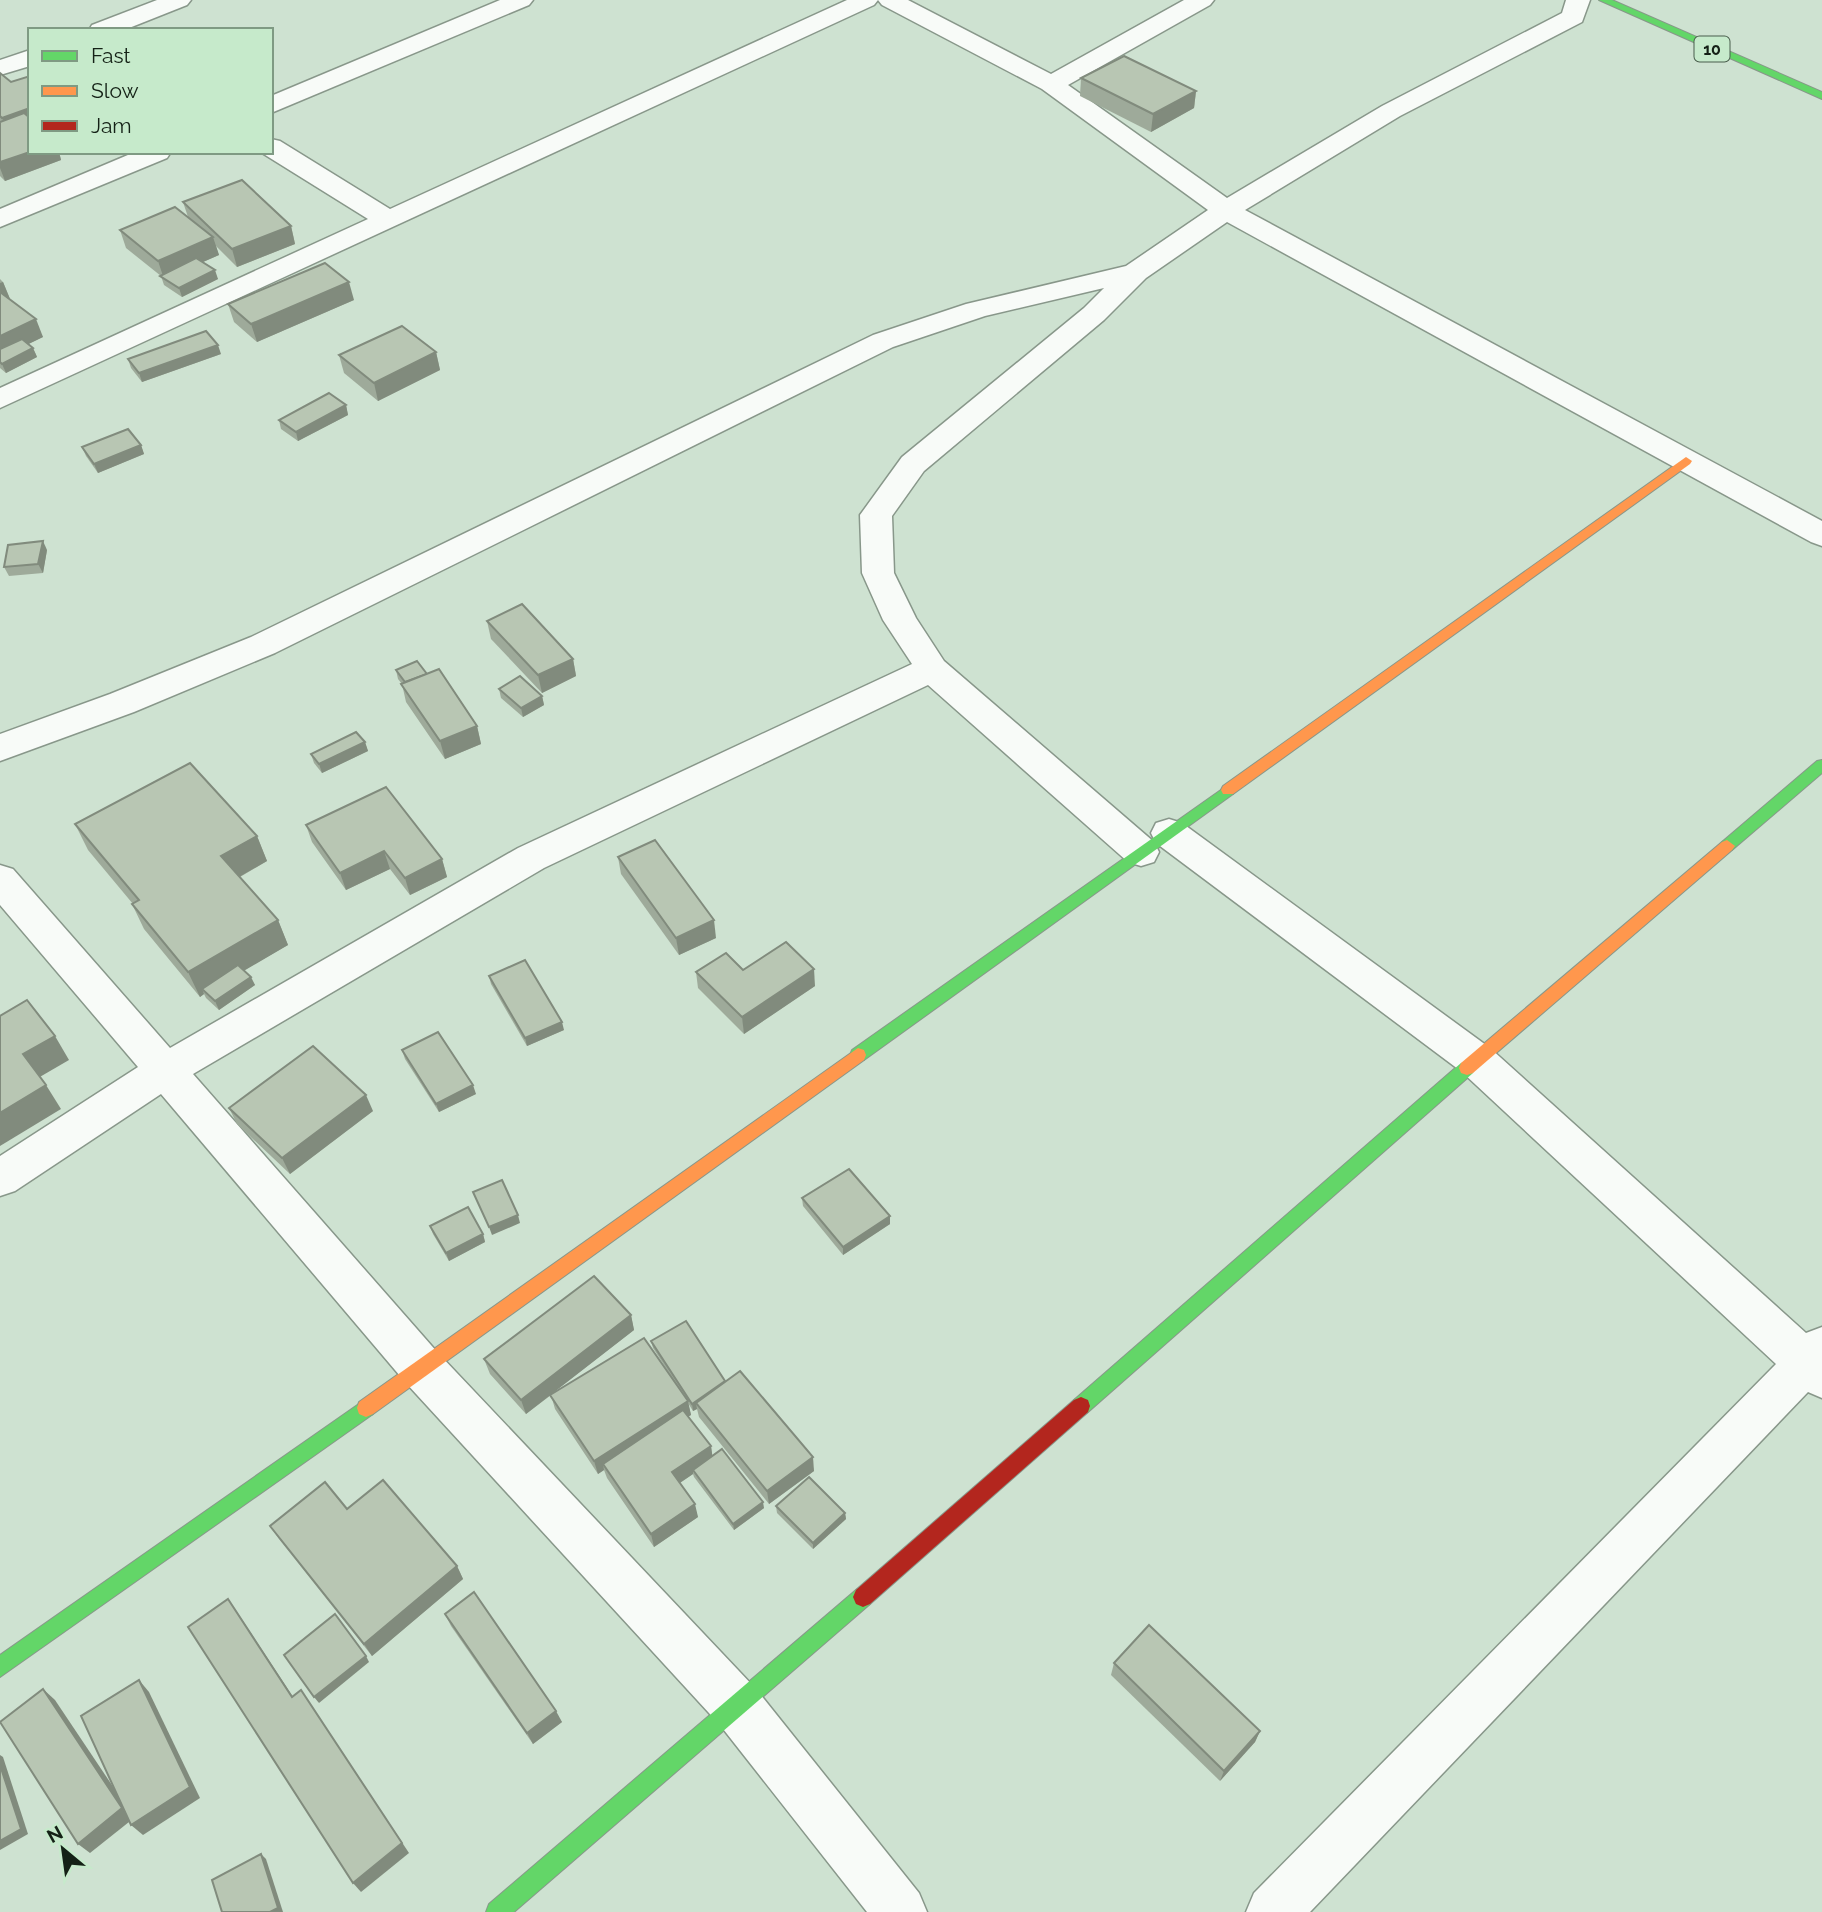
<svg xmlns="http://www.w3.org/2000/svg" width="1822" height="1912" viewBox="0 0 1822 1912" font-family="Raleway,sans-serif">
  <style>
    .lines { fill: none; stroke-linecap: round; stroke-linejoin: round }
    .street-casing { stroke: #88978a; stroke-width: 3 }
    .fast-casing { stroke: #88978a; stroke-width: 2 }
    .slow-casing { stroke: #88978a; stroke-width: 2 }
    .jam-casing { stroke: #88978a; stroke-width: 2 }
    .street { fill: #f8fbf8; fill-rule: evenodd }
    .fast { fill: #63d668; fill-rule: evenodd }
    .slow { fill: #ff974d; fill-rule: evenodd }
    .jam { fill: #b3261e; fill-rule: evenodd }
    .wall { fill: #9eaa9a }
    .shaded-wall { fill: #818b7d }
    .building { fill: #b8c6b3; stroke: #818b7d; stroke-width: 2 }
    .labels { text-anchor: middle; stroke-width: 5; stroke-linejoin: round; paint-order: stroke }
    .shield { fill: #c6eacb; stroke: #495d4c; stroke-width: 2 }
    .shield-label { font-size: 16px; font-weight: bold; fill: #142116 }
  </style>
  <rect width="100%" height="100%" fill="#cee2d1"/>
  <g class="lines">
    <g class="street-casing">
      <g id="street">
        <polygon points="157,0 191,0 187,5 124,30 89,30 92,25"/>
        <polygon points="500,0 533,0 529,5 271,113 271,96"/>
        <polygon points="847,0 878,0 874,5 0,408 0,388 368,219 262,153 271,152 271,139 280,141 390,209"/>
        <polygon points="878,0 908,0 1051,74 1184,0 1214,0 1210,5 1068,85 1227,198 1382,106 1562,13 1566,0 1590,0 1582,22 1400,116 1245,210 1822,521 1822,546 1811,542 1227,222 1146,278 1104,320 924,471 892,516 894,573 916,618 944,661 1154,842 1159,852 1154,862 1141,866 1128,862 928,685 544,868 193,1074 438,1353 756,1689 919,1893 927,1912 867,1912 720,1725 406,1383 161,1094 15,1191 0,1196 0,1156 138,1067 0,905 0,865 13,869 170,1048 518,848 912,664 883,620 862,573 860,515 902,457 1084,308 1104,288 985,316 893,347 275,653 134,712 0,761 0,734 110,694 251,637 873,335 966,304 1126,266 1208,210 1042,89 882,5"/>
        <polygon points="30,50 30,66 0,75 0,60"/>
        <polygon points="135,152 171,152 167,158 0,227 0,209"/>
        <polygon points="1169,819 1182,823 1490,1048 1806,1333 1822,1327 1822,1398 1808,1392 1310,1912 1246,1912 1254,1893 1776,1364 1462,1072 1156,843 1151,833 1156,823"/>
      </g>
    </g>
    <g class="fast-casing">
      <g id="fast">
        <polygon points="1599,0 1612,0 1822,92 1822,99"/>
        <polygon points="1822,760 1822,773 1732,850 1722,850 1719,846 1722,842 1817,761"/>
        <polygon points="1228,785 1233,786 1235,790 1233,794 864,1060 852,1060 850,1055 852,1050"/>
        <polygon points="1467,1061 1473,1063 1475,1068 1473,1073 1088,1412 1081,1415 1074,1412 1072,1406 1074,1400 1461,1063"/>
        <polygon points="366,1399 373,1402 375,1408 373,1414 0,1677 0,1655"/>
        <polygon points="863,1587 870,1590 873,1597 870,1604 514,1912 486,1912 489,1904 856,1590"/>
      </g>
    </g>
    <g class="slow-casing">
      <g id="slow">
        <polygon points="1686,457 1692,461 1690,464 1233,794 1223,794 1221,790 1223,786"/>
        <polygon points="1727,840 1735,846 1732,850 1473,1073 1467,1075 1461,1073 1459,1068 1461,1063 1722,842"/>
        <polygon points="858,1048 864,1050 866,1055 864,1060 373,1414 366,1417 359,1414 357,1408 359,1402"/>
      </g>
    </g>
    <g class="jam-casing">
      <polygon id="jam" points="1081,1397 1088,1400 1090,1406 1088,1412 870,1604 863,1607 856,1604 853,1597 856,1590 1074,1400"/>
    </g>
    <use href="#street" class="street"/>
    <use href="#fast" class="fast"/>
    <use href="#slow" class="slow"/>
    <use href="#jam" class="jam"/>
  </g>
  <g class="wall">
    <polygon points="0,73 30,152 59,152 61,160 5,181 0,176"/>
    <polygon points="1081,78 1196,91 1194,108 1151,132 1080,96"/>
    <polygon points="183,202 291,226 295,244 237,267 216,246 219,255 203,262 218,279 182,297 164,285 161,276 126,248 120,230 188,217"/>
    <polygon points="0,279 3,282 10,299 43,337 28,344 33,348 37,357 6,373 0,368"/>
    <polygon points="354,300 257,342 234,322 228,304"/>
    <polygon points="436,352 440,370 378,401 344,373 339,355"/>
    <polygon points="221,354 142,382 131,368 128,359"/>
    <polygon points="346,405 348,415 298,441 281,429 279,420"/>
    <polygon points="141,445 144,454 98,473 86,456 82,447"/>
    <polygon points="47,550 43,573 9,576 4,567"/>
    <polygon points="487,621 573,659 576,676 542,693 491,639"/>
    <polygon points="396,670 427,674 477,726 481,744 445,759 406,702 402,684 398,679"/>
    <polygon points="499,689 542,696 544,705 523,717 501,698"/>
    <polygon points="365,742 368,751 322,773 314,763 311,754"/>
    <polygon points="75,824 257,836 267,861 240,877 278,920 288,945 244,970 255,985 219,1010 206,998 204,994 200,997 144,929 132,904 133,904 88,850"/>
    <polygon points="306,825 442,859 447,877 410,895 390,869 346,890 312,842"/>
    <polygon points="618,857 716,938 679,955 621,874"/>
    <polygon points="743,970 815,986 744,1034 698,988 696,972"/>
    <polygon points="489,976 564,1030 527,1046 491,984"/>
    <polygon points="402,1050 476,1094 439,1112 405,1059"/>
    <polygon points="229,1108 373,1111 290,1174 237,1124"/>
    <polygon points="802,1198 890,1224 843,1255 803,1206"/>
    <polygon points="430,1226 483,1234 485,1242 449,1261 433,1234"/>
    <polygon points="631,1315 634,1330 551,1394 673,1379 653,1348 651,1341 725,1381 814,1471 769,1504 699,1417 697,1409 693,1411 688,1403 691,1415 688,1416 711,1446 712,1456 764,1508 734,1530 694,1477 693,1474 680,1483 698,1517 654,1547 607,1478 604,1470 598,1474 555,1409 551,1395 526,1414 490,1374 484,1359"/>
    <polygon points="776,1506 845,1513 846,1519 813,1549 777,1513"/>
    <polygon points="347,1509 457,1566 463,1579 372,1656 279,1539 270,1526"/>
    <polygon points="445,1614 562,1722 533,1744 451,1626"/>
    <polygon points="1114,1663 1260,1731 1255,1742 1220,1781 1111,1675"/>
  </g>
  <g class="shaded-wall">
    <polygon points="1196,91 1194,108 1151,132 1153,114"/>
    <polygon points="30,108 30,128 9,135 2,118"/>
    <polygon points="30,152 59,152 61,160 5,181 0,168 0,162"/>
    <polygon points="291,226 295,244 237,267 232,249"/>
    <polygon points="213,237 219,255 164,279 158,261"/>
    <polygon points="215,270 218,279 182,297 179,288"/>
    <polygon points="3,282 10,299 0,304 0,283"/>
    <polygon points="349,282 354,300 257,342 251,324"/>
    <polygon points="36,319 43,337 0,358 0,336"/>
    <polygon points="218,345 221,354 142,382 139,373"/>
    <polygon points="33,348 37,357 6,373 2,364"/>
    <polygon points="436,352 440,370 378,401 374,383"/>
    <polygon points="346,405 348,415 298,441 296,432"/>
    <polygon points="141,445 144,454 98,473 94,464"/>
    <polygon points="43,541 47,550 43,573 38,564"/>
    <polygon points="573,659 576,676 542,693 538,675"/>
    <polygon points="542,696 544,705 523,717 521,708"/>
    <polygon points="477,726 481,744 445,759 440,741"/>
    <polygon points="365,742 368,751 322,773 319,764"/>
    <polygon points="257,836 267,861 232,881 221,856"/>
    <polygon points="384,851 390,869 346,890 340,873"/>
    <polygon points="442,859 447,877 410,895 405,878"/>
    <polygon points="278,920 288,945 206,993 202,989 204,994 200,997 188,972"/>
    <polygon points="714,920 716,938 679,955 676,938"/>
    <polygon points="814,969 815,986 744,1034 742,1017"/>
    <polygon points="251,977 255,985 219,1010 215,1001"/>
    <polygon points="562,1022 564,1030 527,1046 525,1038"/>
    <polygon points="55,1036 69,1060 38,1078 23,1054"/>
    <polygon points="46,1085 61,1109 0,1146 0,1113"/>
    <polygon points="473,1085 476,1094 439,1112 436,1104"/>
    <polygon points="366,1095 373,1111 290,1174 282,1158"/>
    <polygon points="518,1215 520,1223 492,1235 489,1227"/>
    <polygon points="890,1216 890,1224 843,1255 843,1247"/>
    <polygon points="483,1234 485,1242 449,1261 446,1253"/>
    <polygon points="631,1315 634,1330 526,1414 521,1400"/>
    <polygon points="727,1383 696,1403 697,1409 693,1411 692,1404"/>
    <polygon points="688,1401 691,1415 606,1469 603,1464 604,1470 598,1474 594,1461"/>
    <polygon points="711,1446 713,1460 693,1470 693,1474 675,1486 672,1472"/>
    <polygon points="813,1457 814,1471 769,1504 767,1491"/>
    <polygon points="763,1502 764,1508 734,1530 733,1524"/>
    <polygon points="695,1504 698,1517 654,1547 651,1534"/>
    <polygon points="845,1513 846,1519 813,1549 813,1543"/>
    <polygon points="457,1566 463,1579 372,1656 364,1644"/>
    <polygon points="228,1599 237,1612 301,1709 292,1697"/>
    <polygon points="366,1656 369,1662 319,1703 314,1697"/>
    <polygon points="139,1680 149,1692 200,1798 143,1835 131,1825"/>
    <polygon points="43,1689 55,1700 134,1818 90,1853 78,1844"/>
    <polygon points="301,1690 309,1702 409,1853 361,1892 353,1883"/>
    <polygon points="556,1711 562,1722 533,1744 527,1733"/>
    <polygon points="1260,1731 1255,1742 1220,1781 1224,1771"/>
    <polygon points="0,1755 3,1757 28,1834 0,1850"/>
    <polygon points="261,1854 266,1859 283,1912 270,1912"/>
  </g>
  <g class="building">
    <polygon points="1124,56 1196,91 1153,114 1081,78"/>
    <polygon points="0,73 11,82 30,76 30,108 2,118 0,116"/>
    <polygon points="24,113 30,118 30,152 0,162 0,122"/>
    <polygon points="242,180 291,226 232,249 183,202"/>
    <polygon points="175,207 213,237 158,261 120,230"/>
    <polygon points="196,258 215,270 179,288 160,276"/>
    <polygon points="325,263 349,282 251,324 228,304"/>
    <polygon points="0,292 36,319 0,336"/>
    <polygon points="402,326 436,352 374,383 339,355"/>
    <polygon points="206,331 218,345 139,373 128,359"/>
    <polygon points="22,339 33,348 2,364 0,362 0,349"/>
    <polygon points="329,393 346,405 296,432 279,420"/>
    <polygon points="128,429 141,445 94,464 82,447"/>
    <polygon points="43,541 38,564 4,567 8,545"/>
    <polygon points="522,604 573,659 538,675 487,621"/>
    <polygon points="417,661 427,674 405,682 396,670"/>
    <polygon points="439,669 477,726 440,741 401,684"/>
    <polygon points="520,676 542,696 521,708 499,689"/>
    <polygon points="356,732 365,742 319,764 311,754"/>
    <polygon points="190,763 257,836 221,856 278,920 188,972 132,904 139,900 75,824"/>
    <polygon points="386,787 442,859 405,878 384,851 340,873 306,825"/>
    <polygon points="655,840 714,920 676,938 618,857"/>
    <polygon points="786,942 814,969 742,1017 696,972 726,953 743,970"/>
    <polygon points="525,960 562,1022 525,1038 489,976"/>
    <polygon points="238,965 251,977 215,1001 202,989"/>
    <polygon points="27,1000 55,1036 23,1054 46,1085 0,1113 0,1016"/>
    <polygon points="438,1032 473,1085 436,1104 402,1050"/>
    <polygon points="313,1046 366,1095 282,1158 229,1108"/>
    <polygon points="849,1169 890,1216 843,1247 802,1198"/>
    <polygon points="502,1180 518,1215 489,1227 473,1192"/>
    <polygon points="468,1207 483,1234 446,1253 430,1226"/>
    <polygon points="594,1276 631,1315 521,1400 484,1359"/>
    <polygon points="686,1321 725,1381 692,1404 651,1341"/>
    <polygon points="644,1338 688,1401 594,1461 550,1395"/>
    <polygon points="740,1371 813,1457 767,1491 696,1403"/>
    <polygon points="683,1410 711,1446 672,1472 695,1504 651,1534 603,1464"/>
    <polygon points="722,1449 763,1502 733,1524 693,1470"/>
    <polygon points="809,1477 845,1513 813,1543 776,1506"/>
    <polygon points="383,1480 457,1566 364,1644 270,1526 325,1482 347,1509"/>
    <polygon points="474,1592 556,1711 527,1733 445,1614"/>
    <polygon points="228,1599 292,1697 301,1690 402,1843 353,1883 188,1627"/>
    <polygon points="335,1614 366,1656 314,1697 284,1655"/>
    <polygon points="1149,1625 1260,1731 1224,1771 1114,1663"/>
    <polygon points="139,1680 190,1787 131,1825 81,1716"/>
    <polygon points="43,1689 122,1808 78,1844 0,1722"/>
    <polygon points="0,1765 21,1829 0,1841"/>
    <polygon points="261,1854 278,1908 270,1912 222,1912 212,1880"/>
  </g>
  <g class="labels">
    <rect class="shield" x="1694.5" y="36.5" width="35" height="25" rx="5"/>
    <g class="shield-label">
      <text x="1712" y="55">10</text>
    </g>
  </g>
  <rect x="28" y="28" width="245" height="126" fill="#c6eacb" stroke="#7f9a83" stroke-width="2"/>
  <rect x="42" y="51" width="35" height="10" fill="#63d668" stroke="#7f9a83" stroke-width="2"/>
  <text x="91" y="63" font-size="21" fill="#142116">Fast</text>
  <rect x="42" y="86" width="35" height="10" fill="#ff974d" stroke="#7f9a83" stroke-width="2"/>
  <text x="91" y="98" font-size="21" fill="#142116">Slow</text>
  <rect x="42" y="121" width="35" height="10" fill="#b3261e" stroke="#7f9a83" stroke-width="2"/>
  <text x="91" y="133" font-size="21" fill="#142116">Jam</text>
  <g transform="translate(63 1849) rotate(331)" stroke="#c6eacb" stroke-width="5" paint-order="stroke">
  <path d="M0-5L12 26L0 18L-12 26Z" fill="#142116"/>
  <text y="-10" font-size="19" font-weight="bold" text-anchor="middle" fill="#142116">N</text>
  </g>
</svg>
